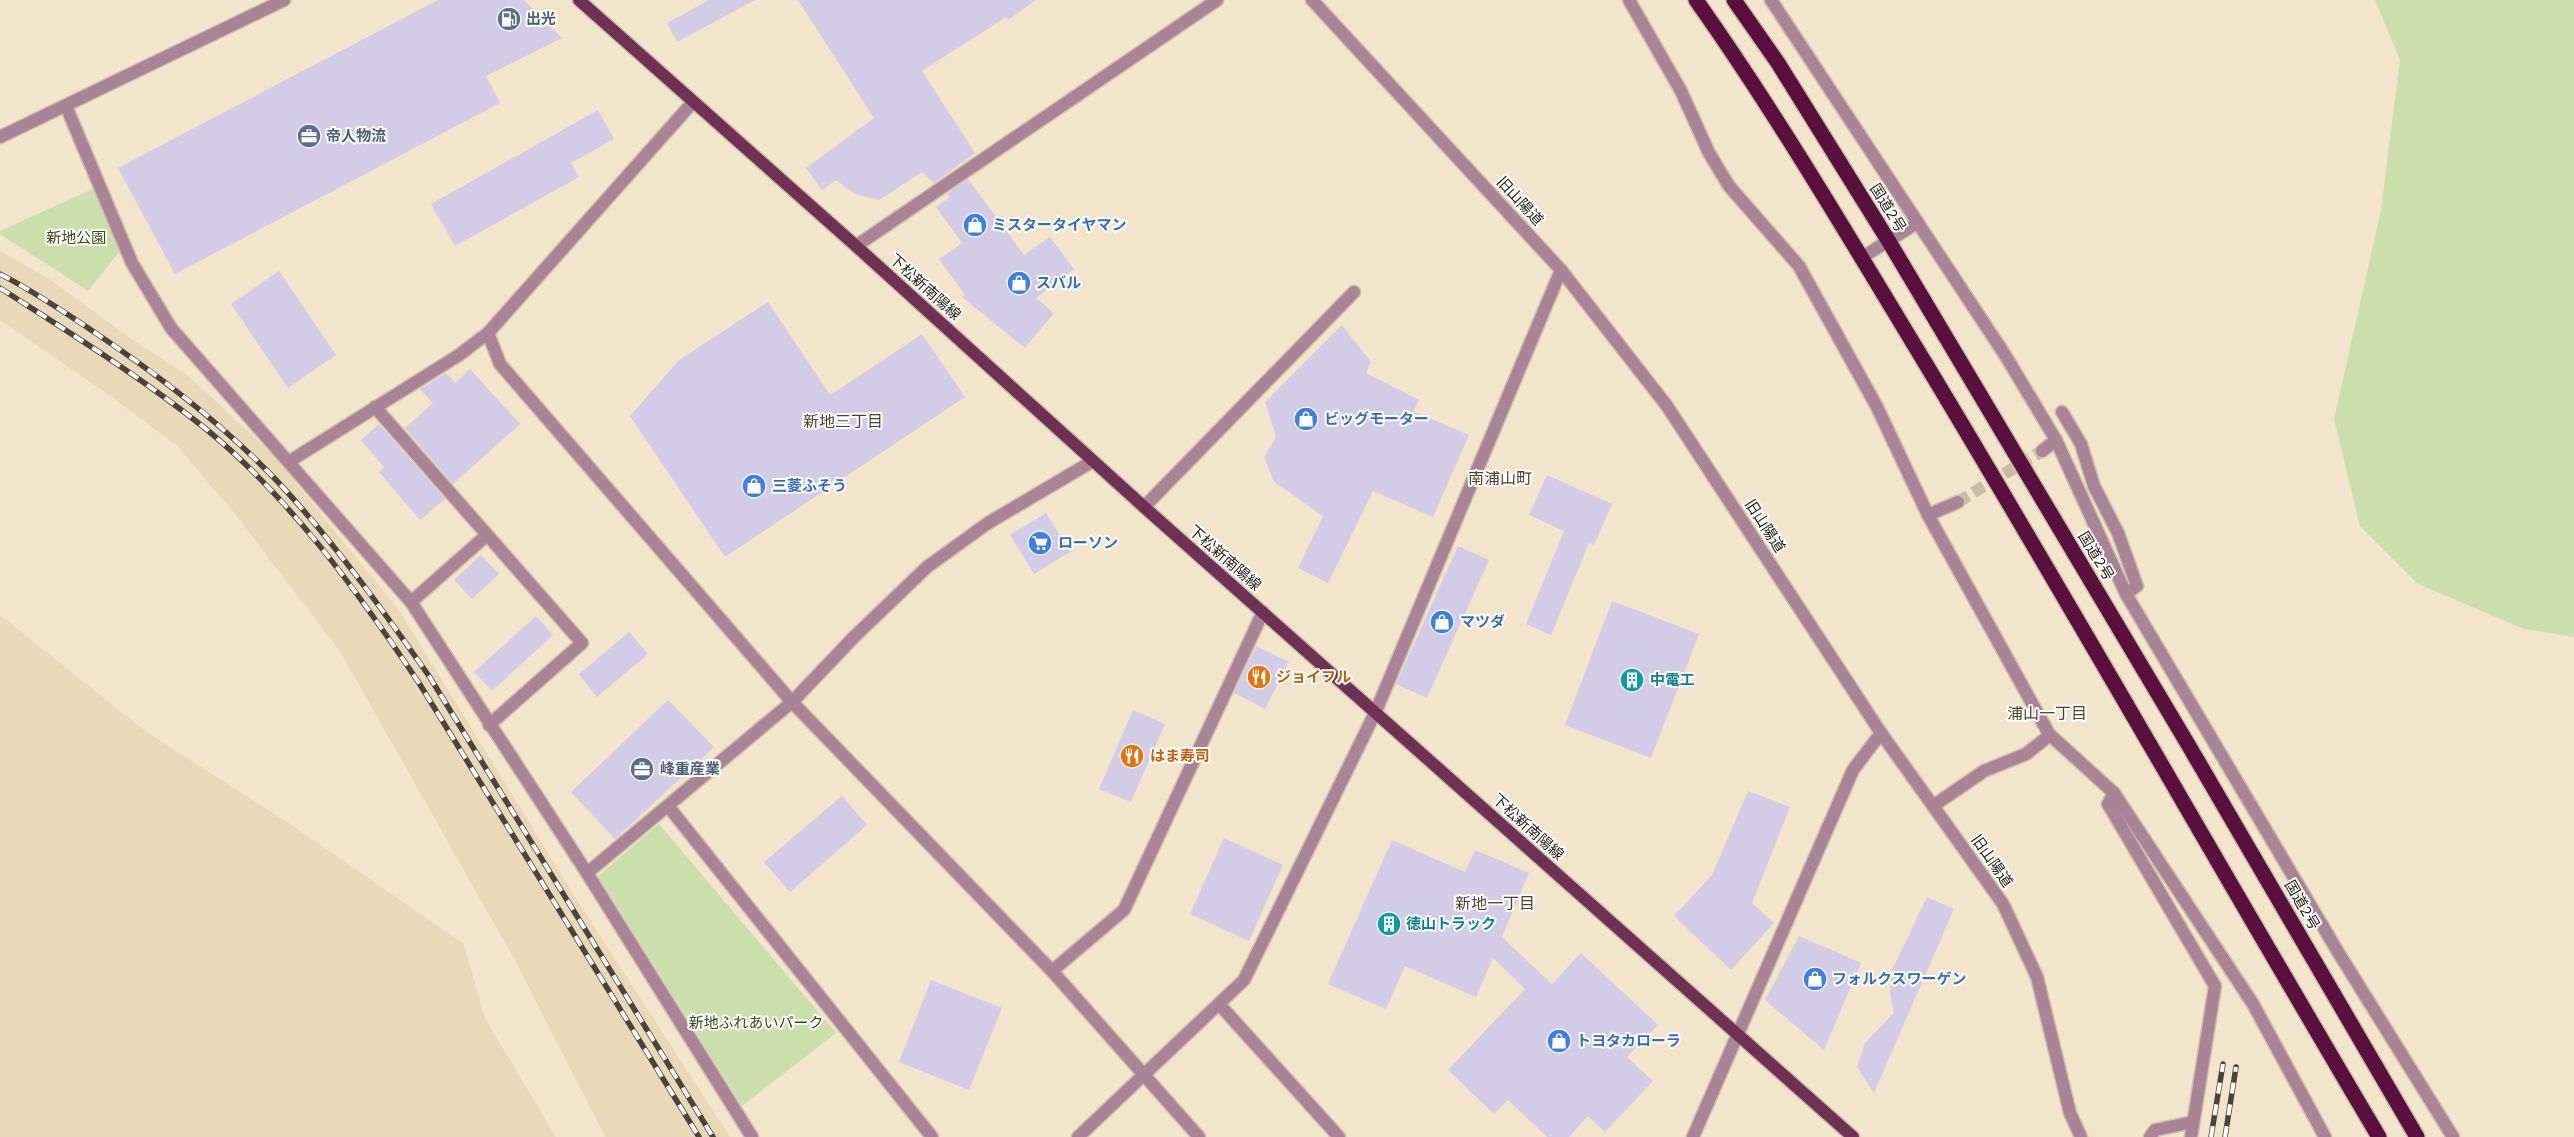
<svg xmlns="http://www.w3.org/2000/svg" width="2574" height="1137" viewBox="0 0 2574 1137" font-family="'IBM Plex Sans','Noto Sans JP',sans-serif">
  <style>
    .built { fill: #ead9b9 }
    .green { fill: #cbdfac }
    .building { fill: #d2cce6 }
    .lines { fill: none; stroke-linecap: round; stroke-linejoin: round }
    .minor-tunnel { stroke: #c8bda6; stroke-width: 12; stroke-dasharray: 12 6; stroke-linecap: butt }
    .minor-casing { stroke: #ccc1aa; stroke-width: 15 }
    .major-casing { stroke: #ccc1aa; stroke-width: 15 }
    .highway-casing { stroke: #ccc1aa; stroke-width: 18 }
    .minor { stroke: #a98496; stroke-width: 12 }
    .major { stroke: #703254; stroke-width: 12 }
    .highway { stroke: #5a103d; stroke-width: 15 }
    .rail-casing { stroke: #4b4438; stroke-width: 5.5 }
    .rail { stroke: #fff; stroke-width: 4; stroke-dasharray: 11; stroke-linecap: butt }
    .labels { text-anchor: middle; stroke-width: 4; stroke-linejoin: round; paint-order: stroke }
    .service-label { font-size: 15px; font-weight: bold; fill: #4e5e75; stroke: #fff; text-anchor: start }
    .street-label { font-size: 15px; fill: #211c13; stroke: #fff }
    .shop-label { font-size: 15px; font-weight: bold; fill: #366cbe; stroke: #fff; text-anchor: start }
    .park-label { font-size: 15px; fill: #384b0f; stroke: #fff }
    .food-label { font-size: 15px; font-weight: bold; fill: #c56008; stroke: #fff; text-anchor: start }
    .culture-label { font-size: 15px; font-weight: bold; fill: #0d838f; stroke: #fff; text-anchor: start }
    .neighbourhood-label { font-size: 16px; fill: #4d422d; stroke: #fff }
  </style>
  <rect width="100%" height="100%" fill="#f2e5cb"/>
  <g class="built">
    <polygon points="0,251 49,279 133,340 190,377 271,453 399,610 575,897 730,1137 605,1137 518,966 341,653 236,515 177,446 109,395 0,320"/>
    <polygon points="0,615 145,731 290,824 464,944 485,1018 556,1137 0,1137"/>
  </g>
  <g class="green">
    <polygon points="2375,0 2574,0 2574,637 2524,629 2418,584 2360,526 2334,419 2381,210 2400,60"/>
    <polygon points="95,188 123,247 88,291 0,234 0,231"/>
    <polygon points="659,824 836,1033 742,1106 598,876"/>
  </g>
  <g class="building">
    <polygon points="438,0 524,0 562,38 486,76 500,103 175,274 118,168"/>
    <polygon points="709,0 755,0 677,42 667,23"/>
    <polygon points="798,0 1036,0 1008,20 1006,17 922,71 975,153 934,183 922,172 879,200 855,194 836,180 822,190 806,168 874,118"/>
    <polygon points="598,110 614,139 571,163 579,177 455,246 431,204"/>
    <polygon points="968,179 1024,255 1050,237 1074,269 1036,298 1054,313 1025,348 962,297 965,295 939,259 962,243 936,207 950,197 947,194"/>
    <polygon points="279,271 336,355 288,388 231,304"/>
    <polygon points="768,302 830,395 922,334 965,397 725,557 630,416 679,360"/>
    <polygon points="1342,325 1371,362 1366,373 1419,400 1413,411 1469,435 1433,517 1373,491 1328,583 1298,568 1323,516 1274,482 1264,457 1276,437 1265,402"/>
    <polygon points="470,369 520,424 453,484 405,428 433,403 420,389 446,373 455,383"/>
    <polygon points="379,424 445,499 420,520 379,472 384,467 361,440"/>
    <polygon points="1547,475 1612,504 1594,545 1589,543 1551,635 1526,624 1564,531 1529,515"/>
    <polygon points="1046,513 1070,552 1034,574 1010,535"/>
    <polygon points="1458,546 1489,560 1427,698 1396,684"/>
    <polygon points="481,555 499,574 472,599 454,580"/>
    <polygon points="1612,601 1699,634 1651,758 1565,725"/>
    <polygon points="536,616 553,635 492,691 474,672"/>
    <polygon points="629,632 648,654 597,697 579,674"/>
    <polygon points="1256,646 1289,662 1265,709 1234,693"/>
    <polygon points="668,700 714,747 615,839 571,792"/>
    <polygon points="1133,710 1165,724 1131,802 1099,789"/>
    <polygon points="1748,791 1790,807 1752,903 1774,923 1731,970 1674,916 1712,875"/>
    <polygon points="842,796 867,825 790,892 764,862"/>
    <polygon points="1224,838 1283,865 1249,941 1190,914"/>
    <polygon points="1392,840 1465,872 1475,850 1529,873 1502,937 1552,984 1581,953 1658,1025 1627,1057 1653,1081 1605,1132 1588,1116 1569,1137 1547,1137 1508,1100 1494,1114 1448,1070 1525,989 1493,958 1476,997 1405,966 1386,1009 1328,984"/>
    <polygon points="1927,897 1954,909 1874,1093 1857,1067 1865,1043 1894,1013 1890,994 1891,972"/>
    <polygon points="1799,936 1861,963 1824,1050 1765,1000"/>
    <polygon points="931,980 1002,1008 969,1090 899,1062"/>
  </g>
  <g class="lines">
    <polyline class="minor-tunnel" points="1958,502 2042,451"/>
    <g class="minor-casing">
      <g id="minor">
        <polyline points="1312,0 1561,270 1667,406 1881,733 2003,904 2037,977 2070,1113 2081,1137"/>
        <polyline points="1629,0 1681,91 1709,153 1729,186 1799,266 1877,407 1928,515 2049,734 2114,793 2253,1004 2325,1137"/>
        <polyline points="1771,0 2005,355 2056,440 2126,594 2338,952 2453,1137"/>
        <polyline points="66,106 132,263 171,328 411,602 587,873 752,1137"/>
        <polyline points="0,137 284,0"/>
        <polyline points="856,246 1217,0"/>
        <polyline points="1861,258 1917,223"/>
        <polyline points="488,333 500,364 792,702 1052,971 1199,1137"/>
        <polyline points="375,407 582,643 489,725"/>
        <polyline points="2062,412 2081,444 2094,486 2118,533 2137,586 2126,594"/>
        <polyline points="2042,451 2056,440"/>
        <polyline points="290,461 459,355 488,333 693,102"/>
        <polyline points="1144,507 1354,292"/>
        <polyline points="1928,515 1958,502"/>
        <polyline points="411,602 487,535"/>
        <polyline points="2114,793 2108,804 2215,986 2191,1137"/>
        <polyline points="668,806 932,1137"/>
        <polyline points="1933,806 1984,771 2026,754 2050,735"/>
        <polyline points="587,873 792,702 854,637 927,567 988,523 1093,461"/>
        <polyline points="1052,971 1124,910 1263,612"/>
        <polyline points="1219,1004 1339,1137"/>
        <polyline points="1078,1137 1244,980 1376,711 1561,270"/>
        <polyline points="1693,1137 1853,770 1881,733"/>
        <polyline points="2150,1137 2155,1130 2193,1122"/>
      </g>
    </g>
    <g class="major-casing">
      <polyline id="major" points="579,0 856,246 1144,507 1853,1137"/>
    </g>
    <g class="highway-casing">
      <g id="highway">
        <path d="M1696,0c82,116 154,239 228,361 155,257 302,518 455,776"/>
        <polyline points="1734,0 1778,63 1888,240 2189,746 2417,1137"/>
      </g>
    </g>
    <use href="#minor" class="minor"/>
    <use href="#major" class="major"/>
    <use href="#highway" class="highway"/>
    <g class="rail-casing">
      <g id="rail">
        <path d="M0,274c33,17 66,39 97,60 64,43 127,91 181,148 56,60 104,127 151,194l284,461"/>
        <path d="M0,288c70,45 141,89 206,141 85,70 152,163 213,254l280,454"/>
        <polyline points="2211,1137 2223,1064"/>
        <polyline points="2225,1137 2236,1067"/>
      </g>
    </g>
    <use href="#rail" class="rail"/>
  </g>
  <defs>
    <g id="fuel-disc" transform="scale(1.25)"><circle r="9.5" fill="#5c6f8a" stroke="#fff"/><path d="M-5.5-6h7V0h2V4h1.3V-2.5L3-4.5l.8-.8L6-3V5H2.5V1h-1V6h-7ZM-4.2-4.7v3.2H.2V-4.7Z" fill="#fff"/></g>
    <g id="office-disc" transform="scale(1.25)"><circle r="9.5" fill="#5c6f8a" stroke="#fff"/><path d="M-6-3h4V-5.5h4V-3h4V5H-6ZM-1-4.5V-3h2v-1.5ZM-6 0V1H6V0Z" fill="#fff"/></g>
    <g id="shop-disc" transform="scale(1.25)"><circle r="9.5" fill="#3f7fe0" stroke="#fff"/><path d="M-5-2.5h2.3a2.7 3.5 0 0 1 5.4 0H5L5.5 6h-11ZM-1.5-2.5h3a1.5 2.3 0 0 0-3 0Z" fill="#fff"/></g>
    <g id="supermarket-disc" transform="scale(1.25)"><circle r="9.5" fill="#3f7fe0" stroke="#fff"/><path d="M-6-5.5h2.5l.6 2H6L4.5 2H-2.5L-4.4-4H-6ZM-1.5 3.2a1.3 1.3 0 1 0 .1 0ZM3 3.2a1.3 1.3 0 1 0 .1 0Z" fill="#fff"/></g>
    <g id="restaurant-disc" transform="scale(1.25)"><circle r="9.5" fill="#e8710a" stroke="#fff"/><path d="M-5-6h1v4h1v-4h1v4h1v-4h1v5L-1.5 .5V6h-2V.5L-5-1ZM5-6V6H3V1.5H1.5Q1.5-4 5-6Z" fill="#fff"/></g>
    <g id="building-disc" transform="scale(1.25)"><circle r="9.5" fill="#0f9aa8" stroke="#fff"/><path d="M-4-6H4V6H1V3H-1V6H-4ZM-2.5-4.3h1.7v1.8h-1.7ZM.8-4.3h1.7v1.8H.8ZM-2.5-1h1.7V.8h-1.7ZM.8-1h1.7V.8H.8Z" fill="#fff"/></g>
  </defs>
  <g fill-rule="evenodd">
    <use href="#fuel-disc" x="509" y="19"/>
    <use href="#office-disc" x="309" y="136"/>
    <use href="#shop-disc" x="975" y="225"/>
    <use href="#shop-disc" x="1019" y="283"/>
    <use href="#shop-disc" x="1306" y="419"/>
    <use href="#shop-disc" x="754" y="486"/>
    <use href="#supermarket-disc" x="1040" y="543"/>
    <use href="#shop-disc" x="1442" y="622"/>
    <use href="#restaurant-disc" x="1259" y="677"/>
    <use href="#building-disc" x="1632" y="680"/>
    <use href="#restaurant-disc" x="1132" y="756"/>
    <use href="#office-disc" x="642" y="769"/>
    <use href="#building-disc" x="1389" y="924"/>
    <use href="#shop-disc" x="1815" y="979"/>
    <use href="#shop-disc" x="1559" y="1041"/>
  </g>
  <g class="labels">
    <g class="service-label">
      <text x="526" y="24">出光</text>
      <text x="326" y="141">帝人物流</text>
      <text x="660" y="774">峰重産業</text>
    </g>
    <g class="street-label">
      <text transform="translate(1520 201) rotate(47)" y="5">旧山陽道</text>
      <text transform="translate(1888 208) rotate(58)" y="5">国道2号</text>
      <text transform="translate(925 287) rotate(42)" y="5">下松新南陽線</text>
      <text transform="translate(1765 526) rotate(57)" y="5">旧山陽道</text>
      <text transform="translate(2096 556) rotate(59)" y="5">国道2号</text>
      <text transform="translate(1225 558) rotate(41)" y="5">下松新南陽線</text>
      <text transform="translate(1528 827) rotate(42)" y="5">下松新南陽線</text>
      <text transform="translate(1992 861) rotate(55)" y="5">旧山陽道</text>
      <text transform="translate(2302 905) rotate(60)" y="5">国道2号</text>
    </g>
    <g class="shop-label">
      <text x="992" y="230">ミスタータイヤマン</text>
      <text x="1036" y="288">スバル</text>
      <text x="1324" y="424">ビッグモーター</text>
      <text x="772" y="491">三菱ふそう</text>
      <text x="1058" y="548">ローソン</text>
      <text x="1460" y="627">マツダ</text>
      <text x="1832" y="984">フォルクスワーゲン</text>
      <text x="1576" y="1046">トヨタカローラ</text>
    </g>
    <g class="park-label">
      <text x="76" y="243">新地公園</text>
      <text x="756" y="1028">新地ふれあいパーク</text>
    </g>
    <g class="food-label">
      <text x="1276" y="682">ジョイフル</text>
      <text x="1150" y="761">はま寿司</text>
    </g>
    <g class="culture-label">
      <text x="1650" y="685">中電工</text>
      <text x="1406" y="929">徳山トラック</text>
    </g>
    <g class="neighbourhood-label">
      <text x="843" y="427">新地三丁目</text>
      <text x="1500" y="484">南浦山町</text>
      <text x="2047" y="719">浦山一丁目</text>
      <text x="1495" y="909">新地一丁目</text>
    </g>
  </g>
</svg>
